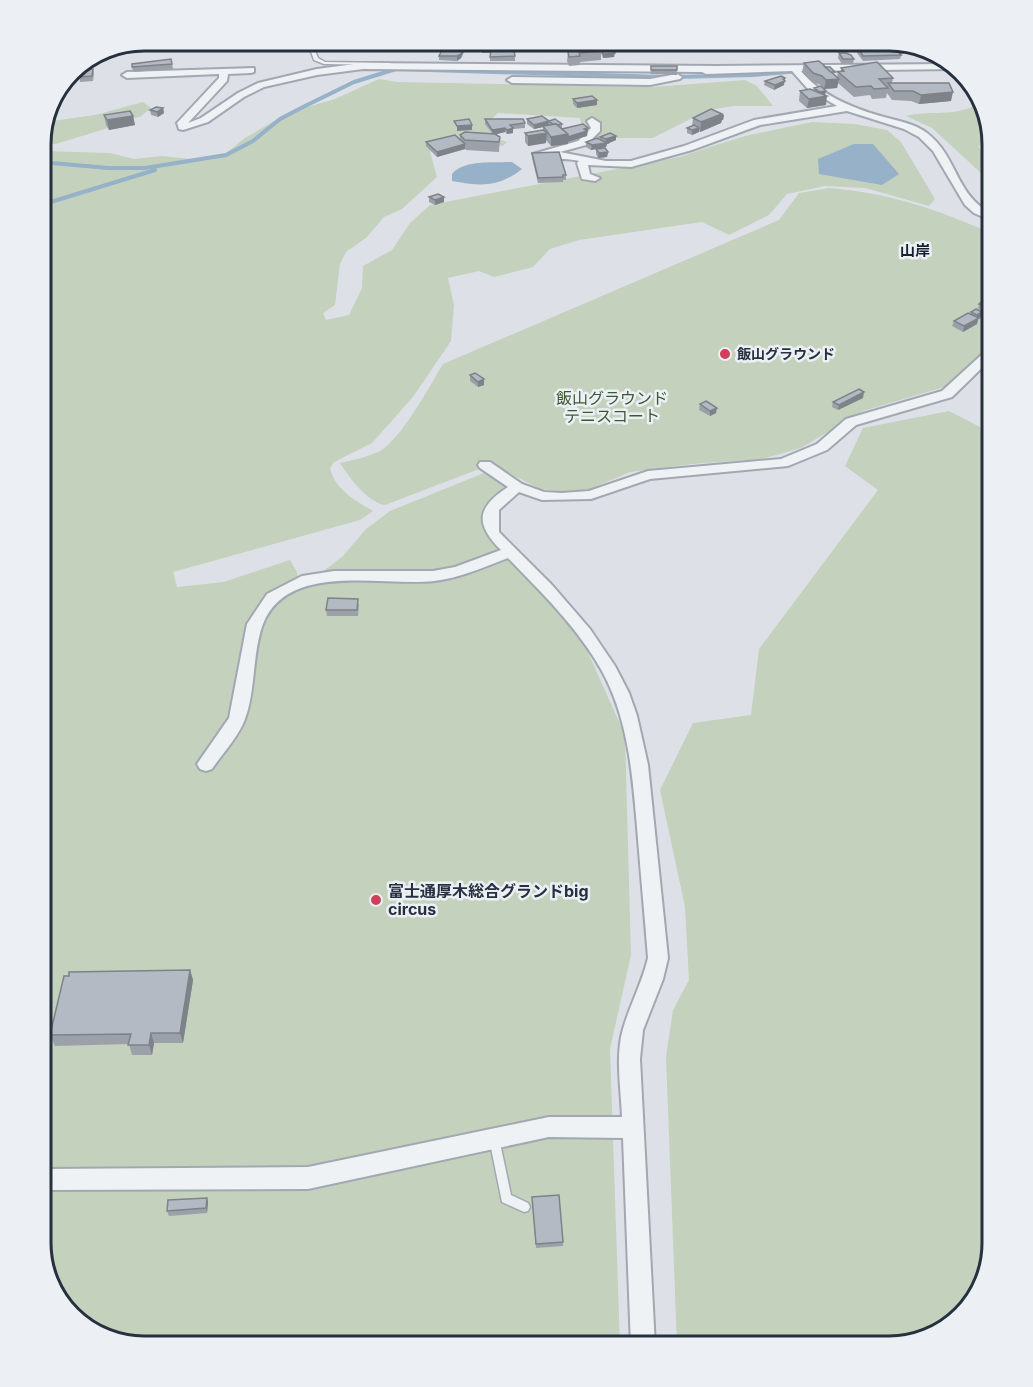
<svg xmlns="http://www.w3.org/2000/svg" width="1033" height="1387" viewBox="0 0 1033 1387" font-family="Inter,'Noto Sans JP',sans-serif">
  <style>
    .green { fill: #c3d1bd }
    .water { fill: #96b1c8 }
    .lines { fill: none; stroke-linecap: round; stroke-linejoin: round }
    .stream { stroke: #96b1c8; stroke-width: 4 }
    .service-casing { stroke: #a2a8b1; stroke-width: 3 }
    .minor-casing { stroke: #a2a8b1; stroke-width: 4 }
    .service { fill: #eff2f5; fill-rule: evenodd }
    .minor { fill: #eff2f5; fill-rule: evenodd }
    .wall { fill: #9ba0a9 }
    .shaded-wall { fill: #7e8289 }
    .building { fill: #b4bac4; stroke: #7e8289; stroke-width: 1.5 }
    .poi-dot { fill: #d03e5a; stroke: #ecf0f5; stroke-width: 2 }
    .labels { text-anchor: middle; stroke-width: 5; stroke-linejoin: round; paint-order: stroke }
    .far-poi-label { font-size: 14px; font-weight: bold; fill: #26303e; stroke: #ecf0f5; text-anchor: start }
    .far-neighbourhood-label { font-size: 15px; font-weight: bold; fill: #18212e; stroke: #ecf0f5 }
    .park-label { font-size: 16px; fill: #3c5933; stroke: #ecf0f5 }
    .poi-label { font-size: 16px; font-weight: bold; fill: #26303e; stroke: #ecf0f5; text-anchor: start }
    .rim { fill: none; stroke: #26303e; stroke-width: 3 }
  </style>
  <rect width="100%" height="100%" fill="#dde1e7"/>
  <g class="green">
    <polygon points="514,41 633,41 545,49 515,48"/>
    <polygon points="779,41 895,41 904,43 901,48 814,48"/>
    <path d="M379,79l18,3 256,5 92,-7 12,6 16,20h-39l-26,4 -55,28h-69l-4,-20 -82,-5 -8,7 5,18 12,4 -4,4 -60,-6 -13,12 7,25 -35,32 -18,8 -17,20 -21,15 -6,12 -5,41 -12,8 3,7 23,-5 13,-27 1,-22 29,-16 18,-27 20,-18 249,-48 66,-21 67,-14 43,2 32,6 14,12 34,57 -6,7 -64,-18 -40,-2 -38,8 -18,21 -40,20 -27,-13 -123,18 -29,9 -17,18 -39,10 -15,-6 -31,7 6,27 -3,36 -38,56 -41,46 -38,19 -4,6c5,22 25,32 43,43l-13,9 -187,52 4,15 47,-5 66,-22 7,12 2,18 44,-34 23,-27 24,-18 94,-38 21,11 2,4 -23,20 -1,16 7,16 91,97 44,98 6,220 -21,94 10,297h-482l-46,-14 -37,-37 -14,-52v-1092l69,2 24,6 28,-3 38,4 21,-3 24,-19 45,-26 45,-13z"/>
    <polygon points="143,102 151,108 140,117 111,122 108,128 56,144 41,144 45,122 95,115"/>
    <path d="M976,105l6,1 10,38 -14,2 14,20v17l-60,-55 -26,-12c24,-6 47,1 70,-11z"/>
    <path d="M829,188c56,4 112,22 163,46v109l-41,42 -88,26 -62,37 -39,11 -70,5 -62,8 -40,17 -26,3 -23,-3 -55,-27 -9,4 2,3 -94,36c-18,-3 -36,-28 -45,-42 13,-3 28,-6 40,-12 22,-13 49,-64 63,-87l336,-144 20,-27z"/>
    <polygon points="949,411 984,429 992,440 992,1243 979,1294 941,1332 889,1346 677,1346 666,1057 673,1010 689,980 685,907 660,790 693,723 751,715 759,649 878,490 845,466 863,428"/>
  </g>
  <g class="water">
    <polygon points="854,144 873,144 899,174 882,185 819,174 818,159"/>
    <path d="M512,162l10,7c-24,19 -42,17 -70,12v-7c13,-15 41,-11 60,-12z"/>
  </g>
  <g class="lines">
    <g class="stream">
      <polyline points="938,69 956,69"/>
      <polyline points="675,77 754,75 799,71"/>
      <polyline points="41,162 108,168 145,168 226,155 253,141 280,119 303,107 354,82 396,69 664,77"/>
      <polyline points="41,205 155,170"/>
    </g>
    <g class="service-casing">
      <g id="service">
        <polygon points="309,46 313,46 318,58 325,62 389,63 391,64 389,65 324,64 314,60"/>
        <polygon points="494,1133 498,1134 499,1138 511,1195 528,1203 530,1207 528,1211 524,1212 502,1202 489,1138 490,1134"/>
      </g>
    </g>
    <g class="minor-casing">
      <g id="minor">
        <path d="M362,63l354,3 235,-2 5,5 -155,2c20,25 54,38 83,46 15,4 31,7 43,16 31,24 28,62 65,81v7l-18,-8 -9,-8 -32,-54 -14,-14 -15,-8 -57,-18 -87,14 -68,25 -61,17 -43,-2 2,9 10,4 -5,3 -13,-2 -5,-16 2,-2c-14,-4 -35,1 -46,-7l45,-13 13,-13 -4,-7 5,-3 8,5v8l-14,14 -26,7 46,9h25l53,-15 70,-26 83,-14 -30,-18 -15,-17 -86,3 -4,-2 -339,-3 -46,6 -53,12 -20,10 -36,25 -25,8 -4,-1 -2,-6 42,-45v-4l-92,4 -5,-3 5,-3 127,-4v4l-3,1 -23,1 -1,7 -39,42 13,-5 37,-25 20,-10 59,-14z"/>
        <polygon points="677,74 682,77 680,79 650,85 512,83 507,80 512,77 650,79"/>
        <path d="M992,348v10l-40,39 -96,28 -29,25 -39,16 -138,13 -59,20 -49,1 -23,-8 -20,18v22l53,53 38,44 25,37 14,27 8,23 11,49 20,193 -5,21 -20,51 -3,29 15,287h-24l-8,-208 -74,-1 -241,52 -267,1v-21l267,-2 241,-50h73c-1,-28 -7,-61 1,-88 7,-24 19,-46 25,-71 -3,-40 -7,-79 -10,-119 -5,-57 -8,-117 -36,-168 -24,-43 -60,-78 -94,-113 -24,9 -48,20 -74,23 -52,6 -146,-20 -171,43 -11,29 -7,66 -18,95 -6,17 -23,35 -33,50l-6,2 -6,-2 -3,-5 32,-46 18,-94 20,-30 35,-18 32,-5h99l22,-4 46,-17c-26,-26 -25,-42 7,-63l-28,-19 -2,-3 2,-3h10l32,22 22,8 18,1 27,-2 59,-20 133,-12 36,-15 29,-25 96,-28 46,-42z"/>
      </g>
    </g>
    <use href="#service" class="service"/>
    <use href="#minor" class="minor"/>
  </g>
  <g class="wall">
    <rect x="314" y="41" width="15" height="2"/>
    <polygon points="464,41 478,47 477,50 464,50 461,58 457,61 439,60 439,56 462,43 462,47 463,47"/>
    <polygon points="494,43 494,50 515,56 515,61 490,61 490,53 482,53 481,48"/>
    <polygon points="572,45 585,45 601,49 601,46 614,57 603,58 601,53 601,60 580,62 580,65 569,66 567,61 568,52 571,51"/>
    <polygon points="858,48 902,53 900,59 863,61 857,53"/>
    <polygon points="839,53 854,59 853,64 842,64 838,58"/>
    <polygon points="171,59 173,69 133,72 132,67"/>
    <polygon points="804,63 835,75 837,77 838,72 841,72 841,68 893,78 892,83 951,101 919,104 911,101 892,100 887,93 886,98 872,99 870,95 854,97 838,83 837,88 824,89 821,85 812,82 802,72"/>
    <polygon points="651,66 677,70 677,75 651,74"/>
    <polygon points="93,69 94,74 93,81 80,82 79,77"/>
    <polygon points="785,78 784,85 774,90 764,85 765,81"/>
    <polygon points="61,85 63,91 54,102 50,102 51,99"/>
    <polygon points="814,88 825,95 826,105 807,108 799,101 800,91 813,91"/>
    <polygon points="573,99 597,105 577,108 573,104"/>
    <polygon points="163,108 164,113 158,117 151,115 150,110"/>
    <polygon points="104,115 133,116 135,125 109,130 106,125"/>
    <polygon points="724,115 723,120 722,120 721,123 700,132 699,131 699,132 692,135 687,133 687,128 692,126 693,118"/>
    <polygon points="485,119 525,123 525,128 513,129 513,133 507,134 505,132 496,134 500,137 499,152 466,150 465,149 437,157 426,146 426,142 460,140 460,135 492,133 485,124"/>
    <polygon points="527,119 549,121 562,124 562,129 588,128 587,136 568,141 568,144 551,146 546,140 546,143 528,146 525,142 525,133 543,130 543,127 534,129 527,124"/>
    <polygon points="616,136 616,140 607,144 606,147 596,149 608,152 607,157 598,158 596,154 596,149 591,150 586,147 586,142 600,140 600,137"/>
    <polygon points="532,153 566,175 566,180 563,180 563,182 538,183 532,158"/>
    <polygon points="429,197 444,202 435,205 429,202"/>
    <polygon points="992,302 990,307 987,312 978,309 979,304"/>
    <polygon points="971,312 981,317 978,319 977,324 963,332 952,326 954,321 970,314"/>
    <polygon points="470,375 484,385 478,387 470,381"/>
    <polygon points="863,398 838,410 832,407 833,402"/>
    <polygon points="700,404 716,413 710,416 699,410"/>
    <polygon points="359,604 358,616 327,616 326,610"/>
    <polygon points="190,970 193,980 183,1043 154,1043 152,1055 132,1055 129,1044 55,1046 50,1035"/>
    <polygon points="532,1197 563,1242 563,1246 536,1248"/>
    <polygon points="208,1202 207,1213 169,1216 167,1211"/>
  </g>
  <g class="shaded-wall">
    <polygon points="464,47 464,52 461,58 457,61 457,56"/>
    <polygon points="615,53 614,57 603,58 603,54"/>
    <polygon points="785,78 784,85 774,90 775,85"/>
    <polygon points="839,79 837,88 824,89 826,80"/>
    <polygon points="61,85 63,91 54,102 53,96"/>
    <polygon points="826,91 825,96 827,96 826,105 807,108 809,99 820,92"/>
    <polygon points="953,92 951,101 919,104 921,95"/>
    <polygon points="597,100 597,105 577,108 577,103"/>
    <polygon points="163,108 164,113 158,117 157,112"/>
    <polygon points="722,114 724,115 723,120 722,120 721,123 700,132 701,122"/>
    <polygon points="133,116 135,125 109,130 107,120"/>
    <polygon points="549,121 548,126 534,129 534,125"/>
    <polygon points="472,125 472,130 457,131 457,126"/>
    <polygon points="505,128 505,132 493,135 492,130"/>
    <polygon points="513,128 513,133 507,134 507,130"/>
    <polygon points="588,128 587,136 568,142 568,137"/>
    <polygon points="699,128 699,132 692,135 692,130"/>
    <polygon points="547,133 546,143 528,146 528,136"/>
    <polygon points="568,134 568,144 551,146 551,137"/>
    <polygon points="616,136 616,140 607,144 606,147 591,150 592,145 606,143 606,139"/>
    <polygon points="465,144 465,149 437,157 437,152"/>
    <polygon points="608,152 607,157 598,158 599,153"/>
    <polygon points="444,197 444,202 435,205 435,200"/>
    <polygon points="982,312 981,317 978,319 977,324 963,332 964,326 976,320 977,315"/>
    <polygon points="484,379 484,385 478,387 478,382"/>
    <polygon points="864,392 863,398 838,410 839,405"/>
    <polygon points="717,408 716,413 710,416 710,411"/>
    <polygon points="190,970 193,980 183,1043 180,1033"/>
    <polygon points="151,1033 154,1043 152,1055 149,1045"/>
    <polygon points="207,1198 208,1202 207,1213 206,1208"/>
  </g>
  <g class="building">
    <polygon points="464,41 478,42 477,46 463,45"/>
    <polygon points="462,43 461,47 464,47 461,54 457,56 439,56 445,44"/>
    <polygon points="482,43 494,43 494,49 481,48"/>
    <polygon points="572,45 600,46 602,51 579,53 580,56 569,57 568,52 573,50"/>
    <polygon points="614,45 615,53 603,54 601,46"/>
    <polygon points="858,48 898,48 902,53 899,53 901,55 863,56"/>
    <polygon points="491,50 514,51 515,56 490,57"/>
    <polygon points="839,53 846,53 851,55 854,59 843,59"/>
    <polygon points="171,59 172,64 132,67 132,64"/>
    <polygon points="819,61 839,79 826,80 822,76 813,73 804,63"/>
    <polygon points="877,62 893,78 879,79 888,88 874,89 871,86 856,87 838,72 844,71 841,68"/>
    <rect x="651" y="66" width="26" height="4"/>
    <polygon points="825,67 830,67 835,72 831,72"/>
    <polygon points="93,69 92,76 79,77 80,70"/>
    <polygon points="781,76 785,78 783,79 785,81 775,85 765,81"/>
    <polygon points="888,83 949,83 953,92 921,95 913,91 894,91"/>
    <polygon points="821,86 826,91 820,92 814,88"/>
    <polygon points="810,89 827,96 809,99 800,91"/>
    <polygon points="592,96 597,100 577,103 573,99"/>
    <polygon points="156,107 163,108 157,112 150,110"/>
    <polygon points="711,109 722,114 701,122 693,118"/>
    <polygon points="130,111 133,116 107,120 104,115"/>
    <polygon points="542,116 549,121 534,125 527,119"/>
    <polygon points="469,119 472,125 457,126 454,121"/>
    <polygon points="485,119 523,119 525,123 510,125 513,128 507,130 505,128 492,130"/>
    <polygon points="555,119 562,124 558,125 556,124 553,124 549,121"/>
    <polygon points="556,124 568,134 551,137 543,126"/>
    <polygon points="583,124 588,128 584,129 587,131 568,137 568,134 562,129"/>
    <polygon points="694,125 699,128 692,130 687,128"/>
    <polygon points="543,130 547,133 528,136 525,133"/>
    <polygon points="465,132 495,134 500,137 499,142 465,140 460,135"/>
    <polygon points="610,133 616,136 606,139 600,137"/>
    <polygon points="455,135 465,144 437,152 426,142"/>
    <polygon points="597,138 607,143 592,145 586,142"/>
    <polygon points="605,148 608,152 599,153 596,149"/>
    <polygon points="559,152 566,175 563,175 563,177 538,178 532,153"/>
    <polygon points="438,194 444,197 435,200 429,197"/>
    <polygon points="983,300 992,302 988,306 979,304"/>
    <polygon points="976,309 982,312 977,315 971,312"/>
    <polygon points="968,313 979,318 964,326 954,321"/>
    <polygon points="475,373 484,379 478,382 470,375"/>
    <polygon points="859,389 864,392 839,405 833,402"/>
    <polygon points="706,401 717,408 710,411 700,404"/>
    <polygon points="328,598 358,599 357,610 326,610"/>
    <polygon points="190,970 180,1033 151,1033 149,1045 128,1045 131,1034 50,1035 64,976 69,976 69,972"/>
    <polygon points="559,1195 563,1242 536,1244 532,1197"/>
    <polygon points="207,1198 206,1208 167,1211 168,1200"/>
  </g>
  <g class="poi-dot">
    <circle cx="725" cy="354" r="6"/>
    <circle cx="376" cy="900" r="6"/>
  </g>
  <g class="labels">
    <g class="far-poi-label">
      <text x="737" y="359">飯山グラウンド</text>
    </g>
    <g class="far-neighbourhood-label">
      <text x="915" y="256">山岸</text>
    </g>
    <g class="park-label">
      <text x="612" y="404">飯山グラウンド<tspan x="612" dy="18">テニスコート</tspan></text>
    </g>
    <g class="poi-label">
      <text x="388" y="897">富士通厚木総合グランドbig<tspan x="388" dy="18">circus</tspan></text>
    </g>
  </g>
  <path d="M0 0H1033V1387H0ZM144 51H889A93 93 0 0 1 982 144V1243A93 93 0 0 1 889 1336H144A93 93 0 0 1 51 1243V144A93 93 0 0 1 144 51Z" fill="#ecf0f5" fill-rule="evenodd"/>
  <path class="rim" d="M144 51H889A93 93 0 0 1 982 144V1243A93 93 0 0 1 889 1336H144A93 93 0 0 1 51 1243V144A93 93 0 0 1 144 51Z"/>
</svg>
